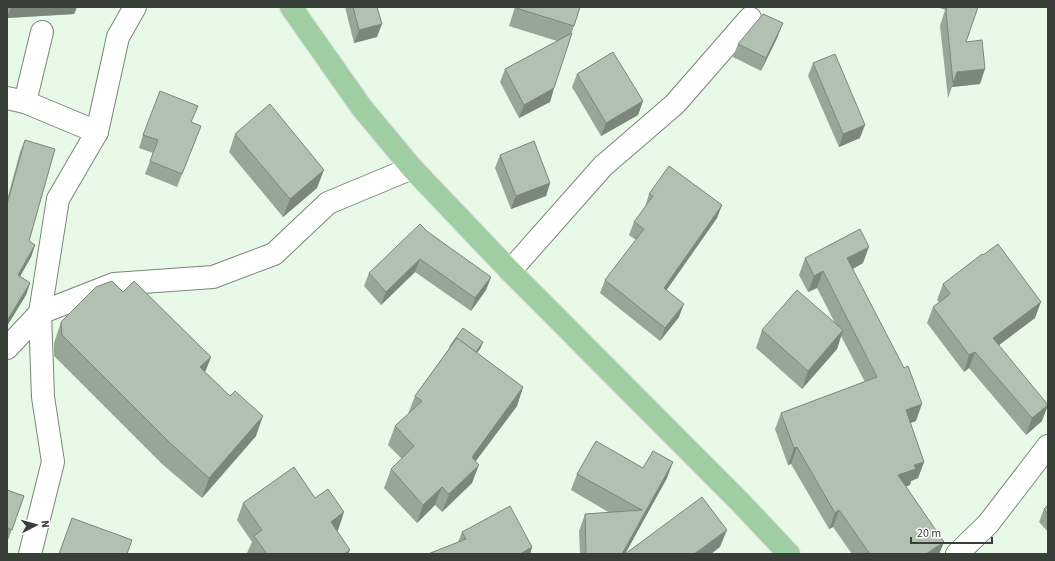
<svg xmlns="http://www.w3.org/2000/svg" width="1055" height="561" viewBox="0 0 1055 561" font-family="'Source Sans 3',sans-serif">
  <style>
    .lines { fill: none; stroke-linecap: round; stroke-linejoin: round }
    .minor-casing { stroke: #778777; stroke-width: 24 }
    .major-casing { stroke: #dfe0df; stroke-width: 24 }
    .minor { stroke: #fff; stroke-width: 22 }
    .major { stroke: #9ecea1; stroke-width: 22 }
    .wall { fill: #98a698 }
    .shaded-wall { fill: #7c877c }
    .building { fill: #b1c1b1; stroke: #7c877c }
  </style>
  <rect width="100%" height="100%" fill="#e8f9e8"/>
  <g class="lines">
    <g class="minor-casing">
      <g id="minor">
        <polyline points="7,98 25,102 97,132"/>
        <polyline points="25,102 42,32"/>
        <polyline points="510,271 603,166 675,104 750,18"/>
        <polyline points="7,348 40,313 114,284 213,277 274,254 328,203 412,168"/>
        <polyline points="30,554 53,462 43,397 40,313 58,199 97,132 118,37 135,7"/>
        <polyline points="957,554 988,524 1048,446"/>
      </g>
    </g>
    <g class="major-casing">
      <polyline id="major" points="291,7 362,108 412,168 510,271 741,503 789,554"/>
    </g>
    <use href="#minor" class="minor"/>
    <use href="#major" class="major"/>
  </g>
  <g class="wall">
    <polygon points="7,7 77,7 74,14 7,18"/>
    <polygon points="345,7 377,7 377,37 354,43"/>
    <polygon points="515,7 580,7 554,88 550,102 519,118 500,82 505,69 557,41 509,26"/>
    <polygon points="938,7 978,7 966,42 980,84 952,87 948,98 940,26 945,10"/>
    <polygon points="778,36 761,71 733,57 738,44"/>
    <polygon points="813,63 860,138 839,147 808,76"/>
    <polygon points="577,74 643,101 638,115 601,136 572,87"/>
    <polygon points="192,123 201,126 177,187 145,174 153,153 139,148 143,135"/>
    <polygon points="235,134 317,188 283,217 229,152"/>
    <polygon points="25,140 29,241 35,245 31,257 20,276 30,283 26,295 7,326 7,200 20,152"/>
    <polygon points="500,155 550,183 546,196 511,209 495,168"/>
    <polygon points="649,194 722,205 717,218 666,290 679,317 660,341 600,293 605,280 636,240 629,235 634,222 645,207"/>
    <polygon points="428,232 491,277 486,290 471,311 415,272 381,305 364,286 369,273"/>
    <polygon points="805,258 863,263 853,269 916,421 910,423 924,462 918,478 911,481 910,485 906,487 944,542 939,554 852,554 833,527 829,529 791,464 788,465 775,429 781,413 865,382 841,336 837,349 802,389 756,348 762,330 835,323 817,288 808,292 799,275"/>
    <polygon points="943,284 1035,318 999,345 1042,421 1026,435 969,368 964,372 927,323 933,307 939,302 937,300"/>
    <polygon points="123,292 211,357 205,372 230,396 256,436 202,498 162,464 54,356 54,343 61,322"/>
    <polygon points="483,342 480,349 477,353 523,387 517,406 476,461 472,483 442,512 435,505 417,523 384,488 391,469 402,459 388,445 395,426 408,414 415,396 448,350 450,346"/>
    <polygon points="643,468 667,478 625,554 580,554 579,531 585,514 610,513 571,490 577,474"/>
    <polygon points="7,490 24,496 7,543"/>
    <polygon points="315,498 344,512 338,530 337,531 350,550 348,554 248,554 247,553 252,542 237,520 243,503"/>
    <polygon points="1048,505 1048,532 1039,522 1044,509"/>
    <polygon points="462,532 532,547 530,554 428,554 458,542"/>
  </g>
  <g class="shaded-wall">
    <polygon points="11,7 77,7 74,14 7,18"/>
    <polygon points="783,23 778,36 761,71 766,58"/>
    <polygon points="382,24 377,37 354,43 359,30"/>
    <polygon points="985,69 980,84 952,87 957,72"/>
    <polygon points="554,88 550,102 519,118 524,105"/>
    <polygon points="643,101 638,115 601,136 606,123"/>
    <polygon points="865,125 860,138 839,147 843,134"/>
    <polygon points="324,170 317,188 283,217 290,199"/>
    <polygon points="550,183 546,196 511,209 516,196"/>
    <polygon points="722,205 717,218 659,301 664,288"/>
    <polygon points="35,245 31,257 14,287 18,275"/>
    <polygon points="869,247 863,263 841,275 847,258"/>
    <polygon points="420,259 415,272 381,305 386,292"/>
    <polygon points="823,271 817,288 808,292 814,276"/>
    <polygon points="491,277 486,290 471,311 475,298"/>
    <polygon points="30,283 26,295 7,326 7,321"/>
    <polygon points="1041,302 1035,318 987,354 993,338"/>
    <polygon points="684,304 679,317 660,341 665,328"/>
    <polygon points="843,330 837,349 802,389 808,371"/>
    <polygon points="483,342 480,349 466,368 469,361"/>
    <polygon points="975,352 969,368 964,372 969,355"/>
    <polygon points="211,357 203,377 200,367"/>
    <polygon points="523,387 517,406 465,475 472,457"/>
    <polygon points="922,404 916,421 900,427 906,410"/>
    <polygon points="1048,405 1042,421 1026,435 1032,418"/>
    <polygon points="263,416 256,436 202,498 209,478"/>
    <polygon points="797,447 791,464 788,465 794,448"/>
    <polygon points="673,462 667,478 625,554 622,554"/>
    <polygon points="924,462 918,478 911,481 910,485 892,492 898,475 914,465"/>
    <polygon points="479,465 472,483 442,512 449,494"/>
    <polygon points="442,487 435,505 417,523 423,505"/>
    <polygon points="839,510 833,527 829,529 835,513"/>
    <polygon points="344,512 338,530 324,539 331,522"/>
    <polygon points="727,530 720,547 711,554 694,554"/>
    <polygon points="944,542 939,554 926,554"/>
    <polygon points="532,547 530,554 520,554"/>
    <polygon points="350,550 348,554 344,554"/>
  </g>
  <g class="building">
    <polygon points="353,7 377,7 382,24 359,30"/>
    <polygon points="516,7 580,7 574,26 516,8"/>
    <polygon points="947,7 978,7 966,42 982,40 985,69 957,72 953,83 946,11"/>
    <polygon points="763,14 783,23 766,58 738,44"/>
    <polygon points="572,33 554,88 524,105 505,69"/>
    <polygon points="613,52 643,101 606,123 577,74"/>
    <polygon points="835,54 865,125 843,134 813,63"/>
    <polygon points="160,91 198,106 191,122 201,126 182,174 150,161 158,140 143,135"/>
    <polygon points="270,104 324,170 290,199 235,134"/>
    <polygon points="25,140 55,149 29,241 35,245 18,275 30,283 7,321 7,204"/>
    <polygon points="534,141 550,183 516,196 500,155"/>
    <polygon points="669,166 722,205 664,288 684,304 665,328 605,280 644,229 634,222 653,196 649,194"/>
    <polygon points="420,224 428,232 491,277 475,298 420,259 386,292 369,273"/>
    <polygon points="860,229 869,247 847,258 904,368 908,366 922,404 906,410 924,462 914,465 916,469 898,475 944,542 926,554 870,554 839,510 835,513 797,447 794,448 781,413 877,377 823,271 814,276 805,258"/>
    <polygon points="998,244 1041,302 993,338 1048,405 1032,418 975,352 969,355 933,307 950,294 943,284 982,254 983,255"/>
    <polygon points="112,281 123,292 134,281 211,357 200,367 230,396 235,391 263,416 209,478 170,443 62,335 61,322 96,287"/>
    <polygon points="797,290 843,330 808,371 762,330"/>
    <polygon points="463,328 483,342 476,352 457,338 451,347 450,346"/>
    <polygon points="457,338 523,387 472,457 479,465 449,494 442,487 423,505 391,469 414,446 395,426 422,401 415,396"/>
    <polygon points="596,441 643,468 653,451 673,462 622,554 586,554 585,514 642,510 577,474"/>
    <polygon points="294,467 315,498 328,489 344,512 331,522 350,550 344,554 267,554 254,536 262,530 243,503"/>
    <polygon points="7,490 24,496 12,530 7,528"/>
    <polygon points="702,497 727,530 694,554 625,554"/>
    <polygon points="1048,505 1048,514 1044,509"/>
    <polygon points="510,506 532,547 520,554 428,554 466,539 462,532"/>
    <polygon points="72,518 132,540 127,554 59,554"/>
  </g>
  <rect width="1055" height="561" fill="none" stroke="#383f38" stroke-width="16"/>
  <g transform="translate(36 525) rotate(84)" stroke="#ffffff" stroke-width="3" paint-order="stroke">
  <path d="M0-3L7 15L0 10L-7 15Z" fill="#383f38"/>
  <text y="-6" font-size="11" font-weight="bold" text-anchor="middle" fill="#383f38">N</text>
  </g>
  <path d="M911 537v6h81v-6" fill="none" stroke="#383f38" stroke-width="2"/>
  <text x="917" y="537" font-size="12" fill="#383f38" stroke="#ffffff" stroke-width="3" paint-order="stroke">20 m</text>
</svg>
